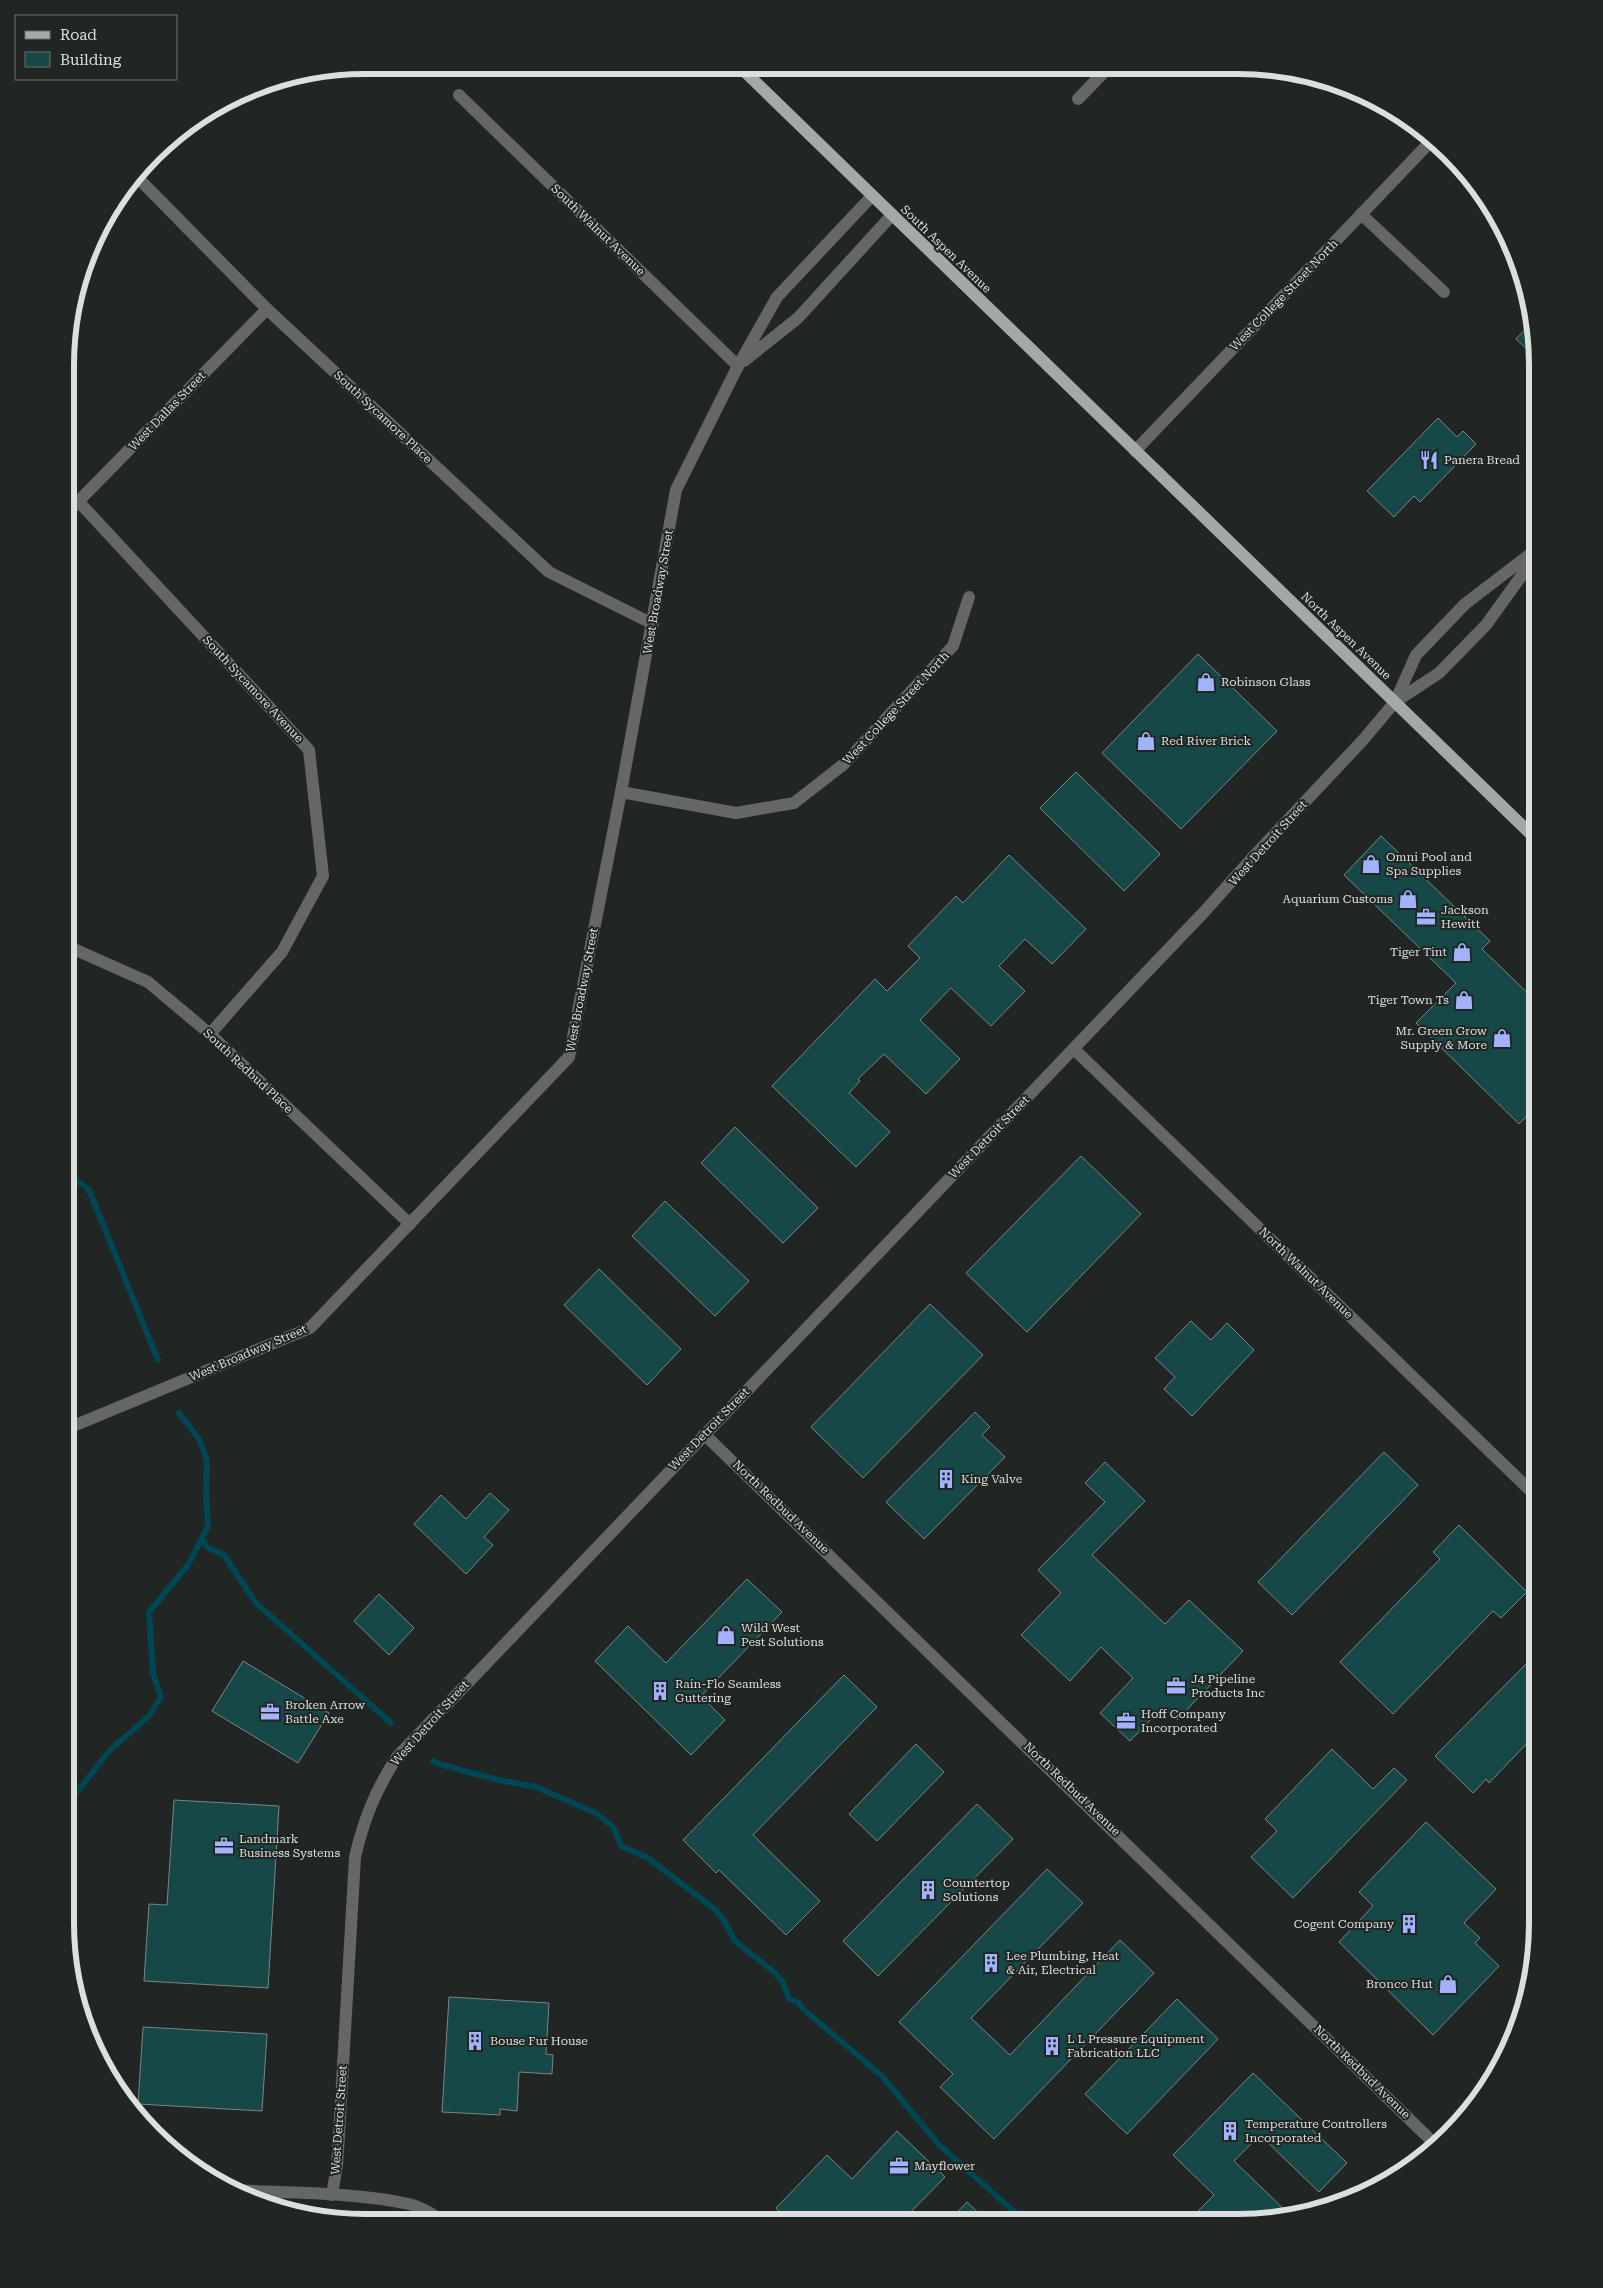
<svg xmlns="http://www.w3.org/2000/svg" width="1603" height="2288" viewBox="0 0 1603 2288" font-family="'Roboto Serif',serif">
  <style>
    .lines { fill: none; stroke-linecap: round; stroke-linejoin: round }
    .stream { stroke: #004653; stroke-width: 6 }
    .building { fill: #164847; stroke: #7d8584 }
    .street { stroke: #646765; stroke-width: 12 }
    .primary { stroke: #a4a9a6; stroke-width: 12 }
    .labels { text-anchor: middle; stroke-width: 4; stroke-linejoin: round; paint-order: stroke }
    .street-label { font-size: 12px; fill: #dbdfdd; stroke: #212624 }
    .poi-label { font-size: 12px; fill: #dbdfdd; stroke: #212624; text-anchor: start }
    .rim { fill: none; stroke: #dbdfdd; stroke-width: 6 }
  </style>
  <rect width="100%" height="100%" fill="#212624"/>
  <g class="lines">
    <g class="stream">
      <polyline points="66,1175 69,1174 89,1190 158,1360"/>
      <polyline points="202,1539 208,1548 224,1555 256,1603 391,1723"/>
      <polyline points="433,1761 439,1764 498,1780 536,1787 598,1814 614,1828 621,1846 648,1858 716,1910 725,1922 735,1941 775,1973 783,1982 789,1999 799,2003 802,2008 883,2077 939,2145 1026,2222"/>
      <polyline points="65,1807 110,1750 149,1716 161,1697 153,1673 149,1612 188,1565 208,1526 206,1494 207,1461 199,1439 179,1413"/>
    </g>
  </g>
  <g class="building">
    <polygon points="1534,320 1538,360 1516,339"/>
    <polygon points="1438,418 1457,437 1463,431 1476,444 1420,502 1414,496 1394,517 1367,491"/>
    <polygon points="1198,654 1277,731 1181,829 1102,753"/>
    <polygon points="1076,772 1160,854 1124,891 1040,808"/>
    <polygon points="1381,836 1490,941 1482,949 1538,1003 1538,1105 1519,1124 1416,1023 1456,983 1344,875"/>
    <polygon points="1009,855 1086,929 1052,964 1025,939 999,966 1025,991 991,1026 951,988 920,1020 960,1059 926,1094 884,1054 858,1079 860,1081 849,1093 890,1132 856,1167 772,1086 875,979 887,991 920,958 908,946 956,896 963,903"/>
    <polygon points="735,1127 818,1208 783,1243 701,1163"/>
    <polygon points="1081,1156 1141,1214 1027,1332 966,1273"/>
    <polygon points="665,1201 749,1281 715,1316 632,1236"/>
    <polygon points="599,1269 681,1349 647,1385 564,1305"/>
    <polygon points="930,1304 983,1355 863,1478 811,1427"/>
    <polygon points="1191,1321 1211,1340 1227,1323 1254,1350 1192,1416 1164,1389 1175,1377 1155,1358"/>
    <polygon points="975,1412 990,1427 982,1435 1005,1457 924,1539 886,1502"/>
    <polygon points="1384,1452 1418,1485 1292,1615 1258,1582"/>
    <polygon points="1105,1462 1145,1501 1092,1555 1165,1624 1189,1600 1243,1651 1177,1720 1163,1707 1130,1741 1100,1713 1133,1678 1101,1647 1070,1681 1021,1635 1061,1593 1038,1570 1105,1502 1085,1483"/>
    <polygon points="490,1493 509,1510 484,1537 493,1545 466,1574 414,1524 441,1495 466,1519"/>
    <polygon points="1459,1525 1527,1592 1501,1618 1493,1611 1393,1714 1340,1662 1440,1559 1433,1552"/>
    <polygon points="747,1579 782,1612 701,1696 725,1720 691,1755 595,1661 628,1626 666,1663"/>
    <polygon points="379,1594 414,1628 389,1655 354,1621"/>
    <polygon points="1537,1653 1537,1733 1489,1783 1486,1779 1473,1793 1435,1756"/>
    <polygon points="243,1661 329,1713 298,1763 212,1711"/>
    <polygon points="844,1675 877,1707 753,1835 820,1901 786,1935 719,1870 716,1873 683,1840"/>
    <polygon points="916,1744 944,1772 877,1841 849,1814"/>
    <polygon points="1332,1749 1373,1789 1394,1768 1407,1780 1293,1898 1251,1857 1277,1831 1265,1819"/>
    <polygon points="174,1800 279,1806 268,1988 144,1981 149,1904 167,1905"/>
    <polygon points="977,1804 1013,1839 878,1976 843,1941"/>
    <polygon points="1426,1822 1496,1889 1464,1923 1480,1938 1475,1943 1499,1966 1433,2035 1339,1942 1373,1906 1359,1892"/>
    <polygon points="1047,1869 1083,1903 971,2018 1010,2055 1120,1940 1154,1973 994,2139 940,2087 953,2074 899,2022"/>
    <polygon points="449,1997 549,2003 546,2054 553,2055 552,2074 519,2072 517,2111 500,2109 500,2115 442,2112"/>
    <polygon points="1177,1999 1218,2039 1127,2134 1085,2094"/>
    <polygon points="143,2027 267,2034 262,2111 138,2104"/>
    <polygon points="1253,2073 1347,2163 1319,2192 1260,2135 1234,2161 1291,2216 1238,2223 1186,2223 1214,2195 1173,2155"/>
    <polygon points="897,2131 945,2177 901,2222 790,2222 776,2208 827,2155 852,2179"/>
    <polygon points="967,2202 988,2222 948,2222"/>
  </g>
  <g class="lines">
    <g class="street">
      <polyline points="459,95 738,366"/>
      <polyline points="1078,99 1109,67"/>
      <polyline points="137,177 267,309 549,572 653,624"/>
      <polyline points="1361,214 1444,292"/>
      <polyline points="744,361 798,318 892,215"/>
      <polyline points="1135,451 1433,139"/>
      <polyline points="79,502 309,750 323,876 282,952 210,1034"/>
      <polyline points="67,513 267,309"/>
      <polyline points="1395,702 1439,673 1486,625 1538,553"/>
      <polyline points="621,792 736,813 794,803 844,764 953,646 969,597"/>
      <polyline points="67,946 148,982 210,1034 410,1224"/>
      <polyline points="1074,1049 1538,1498"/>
      <polyline points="66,1429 310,1328 569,1057 621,792 676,490 738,366 777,297 872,196"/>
      <polyline points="704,1434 1438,2147"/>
      <path d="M233,2190c58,3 119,2 176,14 12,3 23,10 34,17"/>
      <path d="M332,2195l5,-30 2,-30 16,-278c9,-38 20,-66 42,-100l808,-846 49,-55 109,-116 32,-38 21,-47 49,-51 73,-56"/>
    </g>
    <polyline class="primary" points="739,66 1538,841"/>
  </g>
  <defs>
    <g id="restaurant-bare" transform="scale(1.5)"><path d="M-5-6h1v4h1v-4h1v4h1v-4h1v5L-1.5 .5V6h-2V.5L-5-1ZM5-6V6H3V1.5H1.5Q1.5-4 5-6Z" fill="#a2b2fd" stroke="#212624" stroke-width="2.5" paint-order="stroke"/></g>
    <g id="shop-bare" transform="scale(1.5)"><path d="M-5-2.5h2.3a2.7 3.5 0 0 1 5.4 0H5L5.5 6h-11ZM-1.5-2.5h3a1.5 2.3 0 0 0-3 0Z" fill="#a2b2fd" stroke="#212624" stroke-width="2.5" paint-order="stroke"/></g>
    <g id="office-bare" transform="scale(1.5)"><path d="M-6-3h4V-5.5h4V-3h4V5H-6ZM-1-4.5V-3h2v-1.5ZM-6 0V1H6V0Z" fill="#a2b2fd" stroke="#212624" stroke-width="2.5" paint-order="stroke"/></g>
    <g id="building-bare" transform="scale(1.5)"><path d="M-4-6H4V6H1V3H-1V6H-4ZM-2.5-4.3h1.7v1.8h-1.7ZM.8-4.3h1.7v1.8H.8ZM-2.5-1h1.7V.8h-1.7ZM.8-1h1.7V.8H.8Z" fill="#a2b2fd" stroke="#212624" stroke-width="2.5" paint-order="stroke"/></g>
  </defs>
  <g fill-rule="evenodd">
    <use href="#restaurant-bare" x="1429" y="460"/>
    <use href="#shop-bare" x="1206" y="682"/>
    <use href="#shop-bare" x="1146" y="741"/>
    <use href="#shop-bare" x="1371" y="864"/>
    <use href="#shop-bare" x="1408" y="899"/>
    <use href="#office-bare" x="1426" y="917"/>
    <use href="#shop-bare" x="1462" y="952"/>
    <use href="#shop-bare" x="1464" y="1000"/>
    <use href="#shop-bare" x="1502" y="1038"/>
    <use href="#building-bare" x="946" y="1479"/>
    <use href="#shop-bare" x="726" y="1635"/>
    <use href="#office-bare" x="1176" y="1686"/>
    <use href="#building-bare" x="660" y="1691"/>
    <use href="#office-bare" x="270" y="1712"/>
    <use href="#office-bare" x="1126" y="1721"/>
    <use href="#office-bare" x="224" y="1846"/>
    <use href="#building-bare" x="928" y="1890"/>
    <use href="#building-bare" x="1409" y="1924"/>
    <use href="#building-bare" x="991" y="1963"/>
    <use href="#shop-bare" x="1448" y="1984"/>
    <use href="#building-bare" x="475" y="2041"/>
    <use href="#building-bare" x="1052" y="2046"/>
    <use href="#building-bare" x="1230" y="2131"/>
    <use href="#office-bare" x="899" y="2166"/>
  </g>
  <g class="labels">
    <g class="street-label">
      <text transform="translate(598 230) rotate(44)" y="4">South Walnut Avenue</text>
      <text transform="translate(946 249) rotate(44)" y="4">South Aspen Avenue</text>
      <text transform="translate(1284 295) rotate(-46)" y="4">West College Street North</text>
      <text transform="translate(167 411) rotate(-46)" y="4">West Dallas Street</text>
      <text transform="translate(383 417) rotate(43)" y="4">South Sycamore Place</text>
      <text transform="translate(658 592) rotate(-80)" y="4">West Broadway Street</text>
      <text transform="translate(1346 636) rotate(44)" y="4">North Aspen Avenue</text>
      <text transform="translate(253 689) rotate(47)" y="4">South Sycamore Avenue</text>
      <text transform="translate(896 708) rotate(-47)" y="4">West College Street North</text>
      <text transform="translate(1268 843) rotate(-48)" y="4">West Detroit Street</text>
      <text transform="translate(582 990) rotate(-79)" y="4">West Broadway Street</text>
      <text transform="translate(248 1071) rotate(43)" y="4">South Redbud Place</text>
      <text transform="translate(989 1137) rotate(-46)" y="4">West Detroit Street</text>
      <text transform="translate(1306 1273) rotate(44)" y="4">North Walnut Avenue</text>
      <text transform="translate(248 1353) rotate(-23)" y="4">West Broadway Street</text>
      <text transform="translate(709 1429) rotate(-46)" y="4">West Detroit Street</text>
      <text transform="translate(781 1507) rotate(44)" y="4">North Redbud Avenue</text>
      <text transform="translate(430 1723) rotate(-48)" y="4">West Detroit Street</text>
      <text transform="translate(1072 1789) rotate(44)" y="4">North Redbud Avenue</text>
      <text transform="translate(1362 2072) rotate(44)" y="4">North Redbud Avenue</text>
      <text transform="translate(339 2120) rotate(-86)" y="4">West Detroit Street</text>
    </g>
    <g class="poi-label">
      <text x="1444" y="464">Panera Bread</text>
      <text x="1221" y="686">Robinson Glass</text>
      <text x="1161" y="745">Red River Brick</text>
      <text x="1386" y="861">Omni Pool and<tspan x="1386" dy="14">Spa Supplies</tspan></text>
      <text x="1393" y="903" text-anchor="end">Aquarium Customs</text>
      <text x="1441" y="914">Jackson<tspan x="1441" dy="14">Hewitt</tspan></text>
      <text x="1447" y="956" text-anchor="end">Tiger Tint</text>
      <text x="1449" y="1004" text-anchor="end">Tiger Town Ts</text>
      <text x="1487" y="1035" text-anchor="end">Mr. Green Grow<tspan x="1487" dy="14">Supply &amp; More</tspan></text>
      <text x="961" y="1483">King Valve</text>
      <text x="741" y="1632">Wild West<tspan x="741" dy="14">Pest Solutions</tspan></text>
      <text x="1191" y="1683">J4 Pipeline<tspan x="1191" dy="14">Products Inc</tspan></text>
      <text x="675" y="1688">Rain-Flo Seamless<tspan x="675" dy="14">Guttering</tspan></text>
      <text x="285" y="1709">Broken Arrow<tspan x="285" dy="14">Battle Axe</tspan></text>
      <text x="1141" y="1718">Hoff Company<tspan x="1141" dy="14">Incorporated</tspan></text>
      <text x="239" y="1843">Landmark<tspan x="239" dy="14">Business Systems</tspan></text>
      <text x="943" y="1887">Countertop<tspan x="943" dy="14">Solutions</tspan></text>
      <text x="1394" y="1928" text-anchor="end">Cogent Company</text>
      <text x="1006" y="1960">Lee Plumbing, Heat<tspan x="1006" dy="14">&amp; Air, Electrical</tspan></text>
      <text x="1433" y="1988" text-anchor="end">Bronco Hut</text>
      <text x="1067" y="2043">L L Pressure Equipment<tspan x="1067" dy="14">Fabrication LLC</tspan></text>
      <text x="490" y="2045">Bouse Fur House</text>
      <text x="1245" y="2128">Temperature Controllers<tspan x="1245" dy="14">Incorporated</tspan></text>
      <text x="914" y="2170">Mayflower</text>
    </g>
  </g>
  <path d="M0 0H1603V2288H0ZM365 74H1238A291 291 0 0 1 1529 365V1923A291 291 0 0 1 1238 2214H365A291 291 0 0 1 74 1923V365A291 291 0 0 1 365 74Z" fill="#212624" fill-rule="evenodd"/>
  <path class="rim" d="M365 74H1238A291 291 0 0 1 1529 365V1923A291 291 0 0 1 1238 2214H365A291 291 0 0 1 74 1923V365A291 291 0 0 1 365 74Z"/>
  <rect x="15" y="15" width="162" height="65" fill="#212624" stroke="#6b706e"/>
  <rect x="25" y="31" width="25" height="8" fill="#a4a9a6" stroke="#6b706e"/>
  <text x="60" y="40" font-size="15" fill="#dbdfdd">Road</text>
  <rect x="25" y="52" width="25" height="15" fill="#164847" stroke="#6b706e"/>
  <text x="60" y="65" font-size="15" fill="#dbdfdd">Building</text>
</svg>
